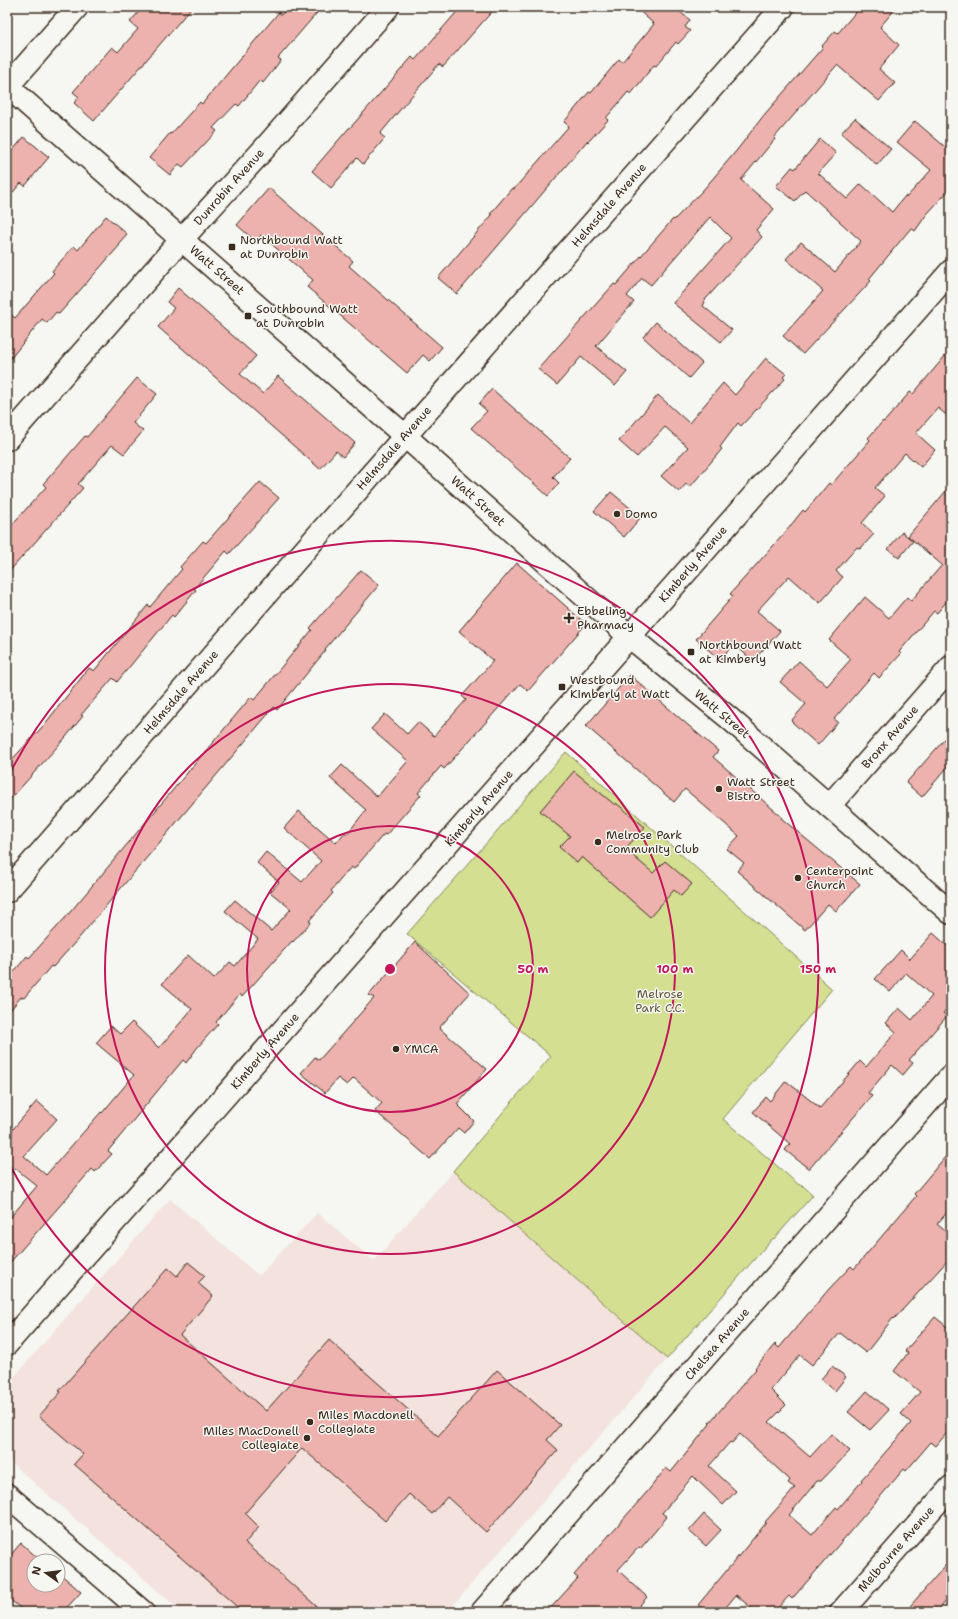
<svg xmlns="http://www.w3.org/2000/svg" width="958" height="1619" viewBox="0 0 958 1619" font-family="'Shantell Sans',sans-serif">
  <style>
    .built { fill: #f3e2dd }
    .green { fill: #d4df92; stroke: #888458 }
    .building { fill: #edb2ad; stroke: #3b2a1e }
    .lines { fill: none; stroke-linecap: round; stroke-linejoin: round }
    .street-casing { stroke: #3b2a1e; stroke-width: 25 }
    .secondary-casing { stroke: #3b2a1e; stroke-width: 25 }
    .street { stroke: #f6f6f2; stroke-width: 22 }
    .secondary { stroke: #f6f6f2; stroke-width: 22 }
    .ring { fill: none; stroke: #c2185b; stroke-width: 2 }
    .poi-dot { fill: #3b2a1e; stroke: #f6f6f2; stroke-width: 1.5 }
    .labels { text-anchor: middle; stroke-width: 3; stroke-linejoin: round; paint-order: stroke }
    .street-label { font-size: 12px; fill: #3b2a1e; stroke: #f6f6f2 }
    .poi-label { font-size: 12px; fill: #3b2a1e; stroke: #f6f6f2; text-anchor: start }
    .park-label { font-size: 12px; fill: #61573b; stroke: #f6f6f2 }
    .centre { fill: #c2185b; stroke: #f6f6f2; stroke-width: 2 }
    .ring-label { font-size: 12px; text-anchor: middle; font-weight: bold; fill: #c2185b; stroke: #f6f6f2; stroke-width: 3; stroke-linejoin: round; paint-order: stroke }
  </style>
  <rect width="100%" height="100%" fill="#f6f6f2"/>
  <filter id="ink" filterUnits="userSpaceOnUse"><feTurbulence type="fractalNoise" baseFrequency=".025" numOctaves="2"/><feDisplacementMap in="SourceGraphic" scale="8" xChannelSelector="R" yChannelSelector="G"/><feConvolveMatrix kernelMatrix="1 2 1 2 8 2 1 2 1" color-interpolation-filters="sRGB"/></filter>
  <g filter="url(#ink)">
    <polygon class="built" points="453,1171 667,1359 447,1612 182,1612 7,1459 7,1385 170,1199 259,1276 317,1213 374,1261"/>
    <polygon class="green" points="566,752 832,989 723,1119 799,1185 801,1184 813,1195 774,1239 773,1238 667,1359 453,1171 551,1056 407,934"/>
    <g class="building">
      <polygon points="143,7 192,7 94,121 74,103 79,97 73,92 112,47 118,52 138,29 130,22"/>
      <polygon points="288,7 322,7 278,58 281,60 263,83 260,80 239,106 236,104 213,128 217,131 183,167 179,164 170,175 149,158 170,133 171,134 200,102 202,104 279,12 281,15"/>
      <polygon points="461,7 496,7 443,67 439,64 404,105 380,134 385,138 363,164 357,158 331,188 312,171 349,128 350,128 412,57 415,60"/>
      <polygon points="635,7 674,7 690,20 685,27 690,31 678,44 676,42 656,66 654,65 631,94 628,92 606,118 608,120 588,142 587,141 457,294 438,278 492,215 490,214 512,188 514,189 569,126 564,122 589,92 591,93 619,59 622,62 654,24"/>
      <polygon points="860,7 897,7 880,27 899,45 879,69 895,83 879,101 837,65 774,138 775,139 741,180 774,209 756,230 762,237 704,301 705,302 703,306 732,330 721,342 673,303 731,238 710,217 651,285 642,278 627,296 634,302 596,346 627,372 615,386 581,357 557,385 538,369 614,284 616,285 673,219 674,220 704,189 737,150 764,115 823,47 822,46 835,31 838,33"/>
      <polygon points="855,118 891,149 877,165 841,133"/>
      <polygon points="915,121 951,152 951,188 927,214 915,231 911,228 869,279 871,281 803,354 783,336 823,291 786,259 801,242 835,272 861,241 805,190 795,201 776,186 792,167 795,169 820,139 836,153 818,173 847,199 861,184 892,212 905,196 907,197 931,170 897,142"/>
      <polygon points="24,137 49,157 25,186 21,183 7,199 7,157"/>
      <polygon points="269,188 353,261 349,266 442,347 430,361 423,355 407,373 307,287 313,280 261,235 255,241 237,225"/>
      <polygon points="106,216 127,234 118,244 120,245 59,314 56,312 47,323 42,319 7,363 7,311 15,318 54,273 52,271 74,246 78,250"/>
      <polygon points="178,288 256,356 240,374 263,394 278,376 355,443 343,457 336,451 320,469 158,327 174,308 167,302"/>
      <polygon points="656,322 702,363 689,378 643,337"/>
      <polygon points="951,349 951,419 938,408 916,433 935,450 921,467 905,453 875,488 885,496 862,523 874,534 860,549 857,547 836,571 843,577 820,603 789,576 757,611 780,631 753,661 734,644 720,660 696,639 733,596 730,594 783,535 803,510 805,512 829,483 831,485 870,440 868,438 883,421 884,422 910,392 913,394"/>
      <polygon points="766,358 786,374 783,377 785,379 741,426 738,423 720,447 722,449 690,487 686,484 679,492 661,476 688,447 665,427 637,457 619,441 658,395 689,423 723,383 735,395"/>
      <polygon points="137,378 157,394 133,423 143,431 124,454 112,445 78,484 83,488 7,574 7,530 46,487 43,484 58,467 85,436 87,437"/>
      <polygon points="492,389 570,458 553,477 559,483 548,496 471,428 487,411 479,404"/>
      <polygon points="260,482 279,498 229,554 226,551 194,589 196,590 174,617 172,615 117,682 113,678 81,715 83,716 65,738 7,803 7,765 44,725 89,668 94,671 148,605 150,607 182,569 180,567 203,541 206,543"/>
      <polygon points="951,485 951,596 937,613 934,611 899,652 901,654 879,678 874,673 834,719 838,722 818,745 791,721 806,704 780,682 799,661 827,686 851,659 829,640 865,597 889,618 907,597 911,601 942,565 908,536"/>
      <polygon points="611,492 641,517 624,537 594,511"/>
      <polygon points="902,532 913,541 899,558 888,549"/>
      <polygon points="517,563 586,624 528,691 520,684 444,769 441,766 418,793 421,795 406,812 386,835 384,834 354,869 351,867 331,891 333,893 309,921 311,922 293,942 292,941 242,997 240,994 216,1022 218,1024 197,1048 186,1063 183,1060 108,1151 112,1154 95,1172 92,1169 7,1266 7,1221 37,1186 15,1168 7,1177 7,1136 37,1101 57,1119 24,1156 46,1175 101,1112 102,1113 134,1075 96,1043 111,1026 120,1034 132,1022 159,1048 192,1009 162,984 176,968 188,955 214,979 230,962 235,966 258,939 225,911 235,900 271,931 291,909 270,892 279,882 257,863 266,852 302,882 321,861 284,828 299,811 336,843 345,832 347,834 366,810 330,778 342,765 377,797 408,761 371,729 385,714 407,734 418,722 434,736 466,700 462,696 493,661 459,631"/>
      <polygon points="361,570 379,585 325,649 326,650 277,710 274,707 78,939 53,967 51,966 24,998 21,997 7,1014 7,980 27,956 29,958 66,917 251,697 254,700 312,630 310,628"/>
      <polygon points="630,675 718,751 713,757 782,817 781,818 860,884 836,911 828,904 805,930 737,871 744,863 727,849 739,836 685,789 674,802 586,726"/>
      <polygon points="951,732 951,763 922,797 906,783"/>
      <polygon points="574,771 615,805 616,803 645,827 625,849 653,873 665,861 692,884 681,896 674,890 650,917 582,857 577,863 559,847 570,836 540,811"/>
      <polygon points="933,933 951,949 951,1004 943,1013 947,1016 909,1060 913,1063 903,1075 892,1065 868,1093 872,1096 809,1169 785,1150 790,1144 753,1112 766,1097 770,1101 786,1081 820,1108 860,1061 866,1067 896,1032 886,1023 899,1008 912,1020 932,996 906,973 890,992 875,979 901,950 910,959"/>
      <polygon points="415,942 470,993 439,1028 487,1069 457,1104 474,1121 464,1133 458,1128 430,1159 375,1111 382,1103 354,1078 347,1085 338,1078 325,1093 301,1073 315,1057 319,1060 374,998 369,995"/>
      <polygon points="951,1150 951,1208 937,1224 951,1236 951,1257 894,1319 893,1318 866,1353 840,1333 812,1365 800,1355 771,1390 786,1405 769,1422 810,1457 831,1434 850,1451 821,1481 817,1481 789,1515 812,1535 836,1507 838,1509 862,1481 861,1480 911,1423 901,1414 920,1392 894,1371 908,1353 905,1351 935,1317 951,1330 951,1428 936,1446 931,1442 906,1471 904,1469 792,1599 789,1596 774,1612 756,1612 736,1595 722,1612 706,1612 698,1605 766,1523 765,1522 795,1488 788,1483 790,1480 740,1434 732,1443 730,1442 709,1466 736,1491 723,1505 693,1476 662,1513 667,1517 641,1548 639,1547 618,1570 647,1597 634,1612 547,1612 578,1578 574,1575 647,1492 666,1468 671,1472 710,1424 709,1423 756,1369 755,1368 775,1344 779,1348 829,1289 851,1266 854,1269 916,1196 914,1194"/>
      <polygon points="188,1262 205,1276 198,1283 213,1296 180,1335 266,1411 329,1340 438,1436 497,1370 560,1425 547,1440 558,1450 486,1532 447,1497 432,1514 409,1494 385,1521 302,1448 245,1513 259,1527 245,1543 323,1612 243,1612 74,1464 83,1454 39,1416 61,1392 59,1391 168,1268 177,1276"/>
      <polygon points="832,1366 846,1377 835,1391 821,1379"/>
      <polygon points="867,1391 889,1410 870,1430 848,1412"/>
      <polygon points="704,1514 721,1530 706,1546 689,1531"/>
      <polygon points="21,1543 41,1561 34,1561 34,1585 58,1585 58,1572 81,1592 63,1612 25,1612 7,1597 7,1559"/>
      <polygon points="951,1559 951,1595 937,1612 905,1612"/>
    </g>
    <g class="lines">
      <g class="street-casing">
        <g id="street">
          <polyline points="7,86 405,436 630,637"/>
          <polyline points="7,87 77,7"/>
          <polyline points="7,439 182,239 264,149 388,7"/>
          <polyline points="829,806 951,667"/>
          <polyline points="7,891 325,527 783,7"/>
          <polyline points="7,1495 143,1612"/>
          <polyline points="482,1612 951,1076"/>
          <polyline points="841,1612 951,1487"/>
        </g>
      </g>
      <g class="secondary-casing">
        <g id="secondary">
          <polyline points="630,637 729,718 951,913"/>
          <polyline points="7,1344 951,271"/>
        </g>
      </g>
      <use href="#street" class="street"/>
      <use href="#secondary" class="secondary"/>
    </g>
  </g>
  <g class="ring">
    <circle cx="390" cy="969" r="143"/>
    <circle cx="390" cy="969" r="285"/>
    <path d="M9 775A428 428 0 1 1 9 1163"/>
  </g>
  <g class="poi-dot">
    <rect x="228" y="243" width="8" height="8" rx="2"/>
    <rect x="244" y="312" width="8" height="8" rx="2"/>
    <circle cx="617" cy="514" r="4"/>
    <path d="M567 612h4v4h4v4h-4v4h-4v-4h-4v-4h4z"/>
    <rect x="687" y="648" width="8" height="8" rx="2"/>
    <rect x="558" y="683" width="8" height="8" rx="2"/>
    <circle cx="719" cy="789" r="4"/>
    <circle cx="598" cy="842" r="4"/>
    <circle cx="798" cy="878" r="4"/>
    <circle cx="396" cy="1049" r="4"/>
    <circle cx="310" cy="1422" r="4"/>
    <circle cx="307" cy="1438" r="4"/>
  </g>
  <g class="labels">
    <g class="street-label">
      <text transform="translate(229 187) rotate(-48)" y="4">Dunrobin Avenue</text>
      <text transform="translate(609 205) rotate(-49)" y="4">Helmsdale Avenue</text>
      <text transform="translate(217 270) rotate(41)" y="4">Watt Street</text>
      <text transform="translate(394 448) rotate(-49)" y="4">Helmsdale Avenue</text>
      <text transform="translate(478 501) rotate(42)" y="4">Watt Street</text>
      <text transform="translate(693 564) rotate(-49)" y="4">Kimberly Avenue</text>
      <text transform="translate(181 692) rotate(-49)" y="4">Helmsdale Avenue</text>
      <text transform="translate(722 714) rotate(40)" y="4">Watt Street</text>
      <text transform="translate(890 737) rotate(-49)" y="4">Bronx Avenue</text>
      <text transform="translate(479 808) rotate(-49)" y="4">Kimberly Avenue</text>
      <text transform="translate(265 1051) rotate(-49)" y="4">Kimberly Avenue</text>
      <text transform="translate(717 1344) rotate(-49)" y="4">Chelsea Avenue</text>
      <text transform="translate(896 1549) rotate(-49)" y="4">Melbourne Avenue</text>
    </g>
    <g class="poi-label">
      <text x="240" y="244">Northbound Watt<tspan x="240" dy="14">at Dunrobin</tspan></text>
      <text x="256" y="313">Southbound Watt<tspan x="256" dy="14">at Dunrobin</tspan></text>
      <text x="625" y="518">Domo</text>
      <text x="577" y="615">Ebbeling<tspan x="577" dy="14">Pharmacy</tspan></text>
      <text x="699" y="649">Northbound Watt<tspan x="699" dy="14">at Kimberly</tspan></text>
      <text x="570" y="684">Westbound<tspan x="570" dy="14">Kimberly at Watt</tspan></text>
      <text x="727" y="786">Watt Street<tspan x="727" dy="14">Bistro</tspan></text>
      <text x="606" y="839">Melrose Park<tspan x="606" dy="14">Community Club</tspan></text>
      <text x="806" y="875">Centerpoint<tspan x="806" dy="14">Church</tspan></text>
      <text x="404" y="1053">YMCA</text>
      <text x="318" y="1419">Miles Macdonell<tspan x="318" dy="14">Collegiate</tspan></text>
      <text x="299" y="1435" text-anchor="end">Miles MacDonell<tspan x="299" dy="14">Collegiate</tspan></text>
    </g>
    <g class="park-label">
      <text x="660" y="998">Melrose<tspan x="660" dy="14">Park C.C.</tspan></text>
    </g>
  </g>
  <circle cx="390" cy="969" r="6" class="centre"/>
  <g class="ring-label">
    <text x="533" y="973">50 m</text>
    <text x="675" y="973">100 m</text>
    <text x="818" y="973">150 m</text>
  </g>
  <rect width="958" height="1619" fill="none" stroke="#f6f6f2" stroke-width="24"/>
  <rect x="12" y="12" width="934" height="1595" fill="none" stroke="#3b2a1e" stroke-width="1.5" filter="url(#ink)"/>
  <g transform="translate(46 1573) rotate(284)"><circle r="19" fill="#f6f6f2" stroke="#aba49d"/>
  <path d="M0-3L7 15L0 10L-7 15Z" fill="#3b2a1e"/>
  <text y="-6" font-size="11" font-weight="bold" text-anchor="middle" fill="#3b2a1e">N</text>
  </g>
</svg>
